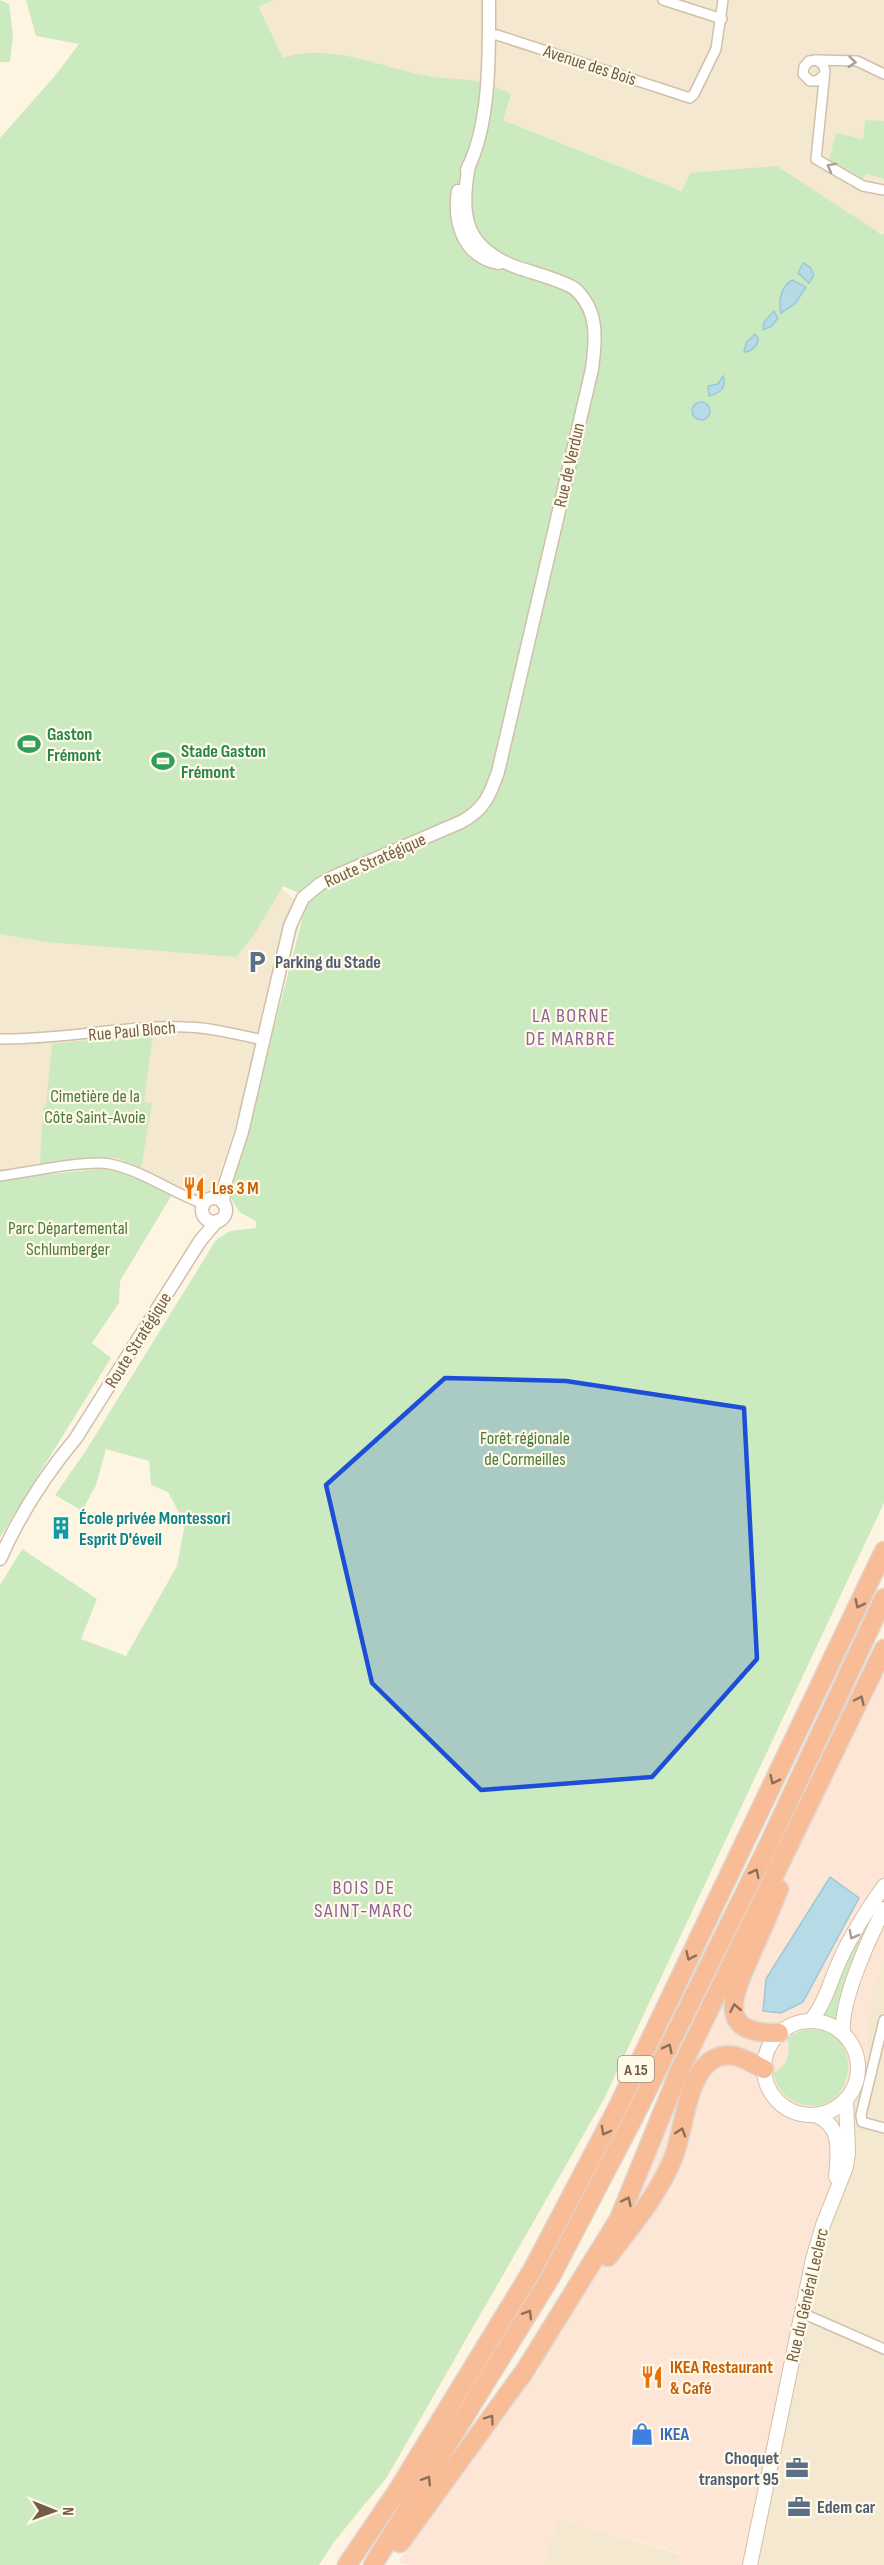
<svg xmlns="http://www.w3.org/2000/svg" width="884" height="2565" viewBox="0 0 884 2565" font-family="'Sofia Sans Condensed',sans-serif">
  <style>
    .residential { fill: #f4e8d0 }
    .commercial { fill: #fde6d5 }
    .green { fill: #cceac0 }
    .water { fill: #b6dae6; stroke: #9cc8d8; stroke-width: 1.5 }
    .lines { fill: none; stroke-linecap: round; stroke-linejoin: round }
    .minor-casing { stroke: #d0c0ab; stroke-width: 12 }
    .tertiary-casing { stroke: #d0c0ab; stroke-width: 15 }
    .secondary-casing { stroke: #d3c0a8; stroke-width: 16 }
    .motorway-casing { stroke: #ded8d3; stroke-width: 21 }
    .minor { stroke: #fff; stroke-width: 9 }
    .tertiary { stroke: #fff; stroke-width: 12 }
    .secondary { stroke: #fff; stroke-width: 14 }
    .motorway { stroke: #f8bc97; stroke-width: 18 }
    .oneway { stroke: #ac9e91 }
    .oneway2 { stroke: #8e7058 }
    .marked { fill: #1d4ed8; fill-opacity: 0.2; stroke: #1d4ed8; stroke-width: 4.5; stroke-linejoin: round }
    .labels { text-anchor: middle; stroke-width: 4.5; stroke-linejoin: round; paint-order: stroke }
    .shield { fill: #fff9e8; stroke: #9e8c78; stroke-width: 1.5 }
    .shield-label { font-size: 16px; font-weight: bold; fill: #745d48 }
    .street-label { font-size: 18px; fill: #745d48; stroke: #fff9e8 }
    .leisure-label { font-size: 18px; font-weight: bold; fill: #27864d; stroke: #fff9e8; text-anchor: start }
    .service-label { font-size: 18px; font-weight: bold; fill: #4e5e75; stroke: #fff9e8; text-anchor: start }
    .park-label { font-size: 18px; fill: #4a7b40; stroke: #fff9e8 }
    .food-label { font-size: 18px; font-weight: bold; fill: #c56008; stroke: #fff9e8; text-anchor: start }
    .culture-label { font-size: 18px; font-weight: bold; fill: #0d838f; stroke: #fff9e8; text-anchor: start }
    .shop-label { font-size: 18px; font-weight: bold; fill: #366cbe; stroke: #fff9e8; text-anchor: start }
    .neighbourhood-label { font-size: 20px; letter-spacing: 1.5px; fill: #8d6398; stroke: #fff9e8 }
  </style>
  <rect width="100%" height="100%" fill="#fdf5e2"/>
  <g class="residential">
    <polygon points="275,0 884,0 884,233 683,191 503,120 485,83 283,59 257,6"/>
    <polygon points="0,659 304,907 287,971 215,1187 203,1198 121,1162 0,1173"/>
    <polygon points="884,1963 884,2565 748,2565 853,2102 864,2071 872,1991"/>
    <polygon points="557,2519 680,2554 678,2563 684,2565 544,2565"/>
  </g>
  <polygon class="commercial" points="884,1674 884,1963 872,1992 864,2071 853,2102 748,2565 684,2565 677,2563 680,2553 557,2519 544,2565 410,2565 398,2562 513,2402 536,2375"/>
  <g class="green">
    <polygon points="0,0 9,4 13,35 10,62 0,62"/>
    <path d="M26,0h249l-17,6 25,52c42,-16 97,8 139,17 21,5 44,2 64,8 9,3 17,8 25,11l-8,26 179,71 8,-18 87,-7 104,68 3,-1v1270l-280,596 -217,378 -53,65 -15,23h-319v-980l22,-36 75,50 -16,40 45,17 51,-90 8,-42 -17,-32 -17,-7 -2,-24 -43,-12 -10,36 -14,26 -27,-16 30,-43 131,-212 14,-9 26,-3v-7l-17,-9 -9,-16 78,-299 -25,-11 -29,49 -18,22 -190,-15 -46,-8v-796l54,-61 25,-33 -43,-8z"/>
    <polygon points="865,120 884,121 884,179 866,173 863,179 829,160 836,133 863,139"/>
    <polygon points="153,1033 144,1102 152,1103 141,1169 117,1158 98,1157 40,1165 43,1108 46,1106 52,1044"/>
    <polygon points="109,1168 173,1193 120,1281 119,1303 92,1343 111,1358 0,1537 0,1179"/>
    <polygon points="870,1917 838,2021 822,2014 849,1952"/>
    <path d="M806,2029c65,-4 49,95 -8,74 -14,-5 -22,-17 -25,-30 15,-6 18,-21 14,-36z"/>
  </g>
  <g class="water">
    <polygon points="803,263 810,267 814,275 809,283 798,273"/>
    <path d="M792,280l14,7 -11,17 -14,9c-3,-12 0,-26 11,-33z"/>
    <polygon points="774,311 778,318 772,326 763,330 764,322"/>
    <path d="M755,334l3,4c1,7 -7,14 -14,14l2,-9z"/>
    <path d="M723,376c4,12 -3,17 -14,20l-1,-10 10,-2z"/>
    <circle cx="701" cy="411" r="9"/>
    <polygon points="830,1877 859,1898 803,2002 781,2013 763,2011 766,1979"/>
  </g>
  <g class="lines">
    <g class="minor-casing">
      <g id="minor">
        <polyline points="663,0 722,19"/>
        <polyline points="489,35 497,35 690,98 694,94 716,49 723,0"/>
        <polyline points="816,60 857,61 884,74"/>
        <polyline points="824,75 817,81 810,81 803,74 804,67 809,61 816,60 823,64 825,71 816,159 863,186 884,190"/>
        <path d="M0,1039c62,1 124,-14 185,-12 26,0 53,8 78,13"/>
        <path d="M0,1176c25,-3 88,-17 110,-12 34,7 62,29 94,40"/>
        <polyline points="884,2020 861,2115 862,2122 884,2128"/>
        <polyline points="802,2313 884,2349"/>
      </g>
    </g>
    <g class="tertiary-casing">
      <g id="tertiary">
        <path d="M467,170c24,-47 22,-118 22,-170"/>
        <path d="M458,191c-5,32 6,66 41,72"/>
        <circle cx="214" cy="1210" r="12"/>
        <path d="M223,1203l2,-19 17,-52 48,-206 13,-28 17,-14 11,-6 130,-56c23,-12 29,-27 37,-50l94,-403c4,-30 7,-59 -18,-81 -18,-10 -38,-14 -58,-21 -53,-20 -56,-53 -47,-102"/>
        <path d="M0,1559c19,-43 46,-85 76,-121l124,-197 17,-20"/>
      </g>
    </g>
    <g class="secondary-casing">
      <g id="secondary">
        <path d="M811,2020c14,-16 19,-38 28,-58 12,-27 28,-52 45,-76"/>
        <circle cx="811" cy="2068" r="47"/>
        <path d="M843,2033c-3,-31 26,-95 41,-124"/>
        <path d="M815,2115c28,10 23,38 21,62"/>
        <polyline points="750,2565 813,2259 823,2225 846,2167 848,2152 846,2099"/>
      </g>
    </g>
    <g class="motorway-casing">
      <g id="motorway">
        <path d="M779,2033c-66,2 -45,-40 -28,-79 10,-22 19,-43 28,-65"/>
        <path d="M608,2257c24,-32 51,-63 66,-101 10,-27 13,-81 38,-96 19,-12 35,1 52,9"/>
        <polyline points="521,2377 619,2219 679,2072 884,1649"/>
        <polyline points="400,2543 526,2369"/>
        <polyline points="347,2565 398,2490 533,2269 617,2109 884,1551"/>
        <polyline points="373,2565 550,2278 633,2119 765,1852 884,1598"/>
      </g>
    </g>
    <use href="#minor" class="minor"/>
    <use href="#tertiary" class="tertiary"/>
    <use href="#secondary" class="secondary"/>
    <use href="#motorway" class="motorway"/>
  </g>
  <defs><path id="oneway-chevron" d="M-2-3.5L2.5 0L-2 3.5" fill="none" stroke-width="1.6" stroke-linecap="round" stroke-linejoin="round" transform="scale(1.5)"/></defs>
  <g class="oneway">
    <use href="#oneway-chevron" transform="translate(852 62) rotate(5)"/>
    <use href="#oneway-chevron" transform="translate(831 167) rotate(-151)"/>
    <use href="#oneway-chevron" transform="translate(853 1935) rotate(118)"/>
  </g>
  <g class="oneway2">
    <use href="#oneway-chevron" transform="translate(859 1604) rotate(116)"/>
    <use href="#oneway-chevron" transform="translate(860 1700) rotate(-65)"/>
    <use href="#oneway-chevron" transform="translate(774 1780) rotate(116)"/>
    <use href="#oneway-chevron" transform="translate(755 1873) rotate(-63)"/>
    <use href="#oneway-chevron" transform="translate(690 1956) rotate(115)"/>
    <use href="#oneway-chevron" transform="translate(735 2008) rotate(-101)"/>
    <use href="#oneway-chevron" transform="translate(668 2048) rotate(-64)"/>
    <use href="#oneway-chevron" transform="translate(605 2131) rotate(118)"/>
    <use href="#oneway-chevron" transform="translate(681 2132) rotate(-73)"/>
    <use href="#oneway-chevron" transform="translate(627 2201) rotate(-65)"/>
    <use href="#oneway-chevron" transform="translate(528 2314) rotate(-59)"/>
    <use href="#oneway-chevron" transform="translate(490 2419) rotate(-54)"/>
    <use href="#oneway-chevron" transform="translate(427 2480) rotate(-58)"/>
  </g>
  <path class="marked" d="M445,1378l121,3 178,27 13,251 -105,118 -171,13 -109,-107 -46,-198z"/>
  <defs>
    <g id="stadium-bare" transform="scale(1.8)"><path d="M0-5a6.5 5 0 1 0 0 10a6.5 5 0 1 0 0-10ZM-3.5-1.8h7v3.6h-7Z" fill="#2e9e5b" stroke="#fff9e8" stroke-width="2.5" paint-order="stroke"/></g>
    <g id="parking-bare" transform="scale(1.8)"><path d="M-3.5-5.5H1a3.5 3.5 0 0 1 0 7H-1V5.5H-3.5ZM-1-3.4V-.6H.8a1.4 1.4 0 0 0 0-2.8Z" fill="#5c6f8a" stroke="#fff9e8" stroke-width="2.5" paint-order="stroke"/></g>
    <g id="restaurant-bare" transform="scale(1.8)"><path d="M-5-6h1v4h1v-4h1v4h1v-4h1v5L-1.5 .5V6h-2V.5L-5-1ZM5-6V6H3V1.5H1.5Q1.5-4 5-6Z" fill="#e8710a" stroke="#fff9e8" stroke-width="2.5" paint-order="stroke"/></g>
    <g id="building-bare" transform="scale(1.8)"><path d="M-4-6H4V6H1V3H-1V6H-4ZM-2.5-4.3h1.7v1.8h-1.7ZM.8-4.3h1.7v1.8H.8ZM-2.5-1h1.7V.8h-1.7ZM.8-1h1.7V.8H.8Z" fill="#0f9aa8" stroke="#fff9e8" stroke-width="2.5" paint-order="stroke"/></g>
    <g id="shop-bare" transform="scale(1.8)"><path d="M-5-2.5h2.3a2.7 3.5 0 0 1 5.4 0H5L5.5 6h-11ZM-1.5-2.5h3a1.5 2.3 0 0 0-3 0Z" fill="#3f7fe0" stroke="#fff9e8" stroke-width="2.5" paint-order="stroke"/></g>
    <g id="office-bare" transform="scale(1.8)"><path d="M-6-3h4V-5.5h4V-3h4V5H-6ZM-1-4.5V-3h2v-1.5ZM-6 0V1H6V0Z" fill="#5c6f8a" stroke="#fff9e8" stroke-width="2.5" paint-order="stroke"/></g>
  </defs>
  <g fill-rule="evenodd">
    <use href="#stadium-bare" x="29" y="744"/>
    <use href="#stadium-bare" x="163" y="761"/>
    <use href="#parking-bare" x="257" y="962"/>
    <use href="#restaurant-bare" x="194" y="1188"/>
    <use href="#building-bare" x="61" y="1528"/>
    <use href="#restaurant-bare" x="652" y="2377"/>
    <use href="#shop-bare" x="642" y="2434"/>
    <use href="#office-bare" x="797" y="2468"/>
    <use href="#office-bare" x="799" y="2507"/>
  </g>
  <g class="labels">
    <rect class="shield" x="618" y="2056" width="36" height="26" rx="4.5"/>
    <g class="shield-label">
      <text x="636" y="2075">A 15</text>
    </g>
    <g class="street-label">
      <text transform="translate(590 65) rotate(18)" y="6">Avenue des Bois</text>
      <text transform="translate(569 465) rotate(-77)" y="6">Rue de Verdun</text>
      <text transform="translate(375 860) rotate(-24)" y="6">Route Stratégique</text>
      <text transform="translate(132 1031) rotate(-5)" y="6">Rue Paul Bloch</text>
      <text transform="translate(138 1340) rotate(-58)" y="6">Route Stratégique</text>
      <text transform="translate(807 2295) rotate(-77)" y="6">Rue du Général Leclerc</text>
    </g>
    <g class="leisure-label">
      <text x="47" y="740">Gaston<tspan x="47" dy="21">Frémont</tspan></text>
      <text x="181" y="757">Stade Gaston<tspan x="181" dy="21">Frémont</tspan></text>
    </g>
    <g class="service-label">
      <text x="275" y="968">Parking du Stade</text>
      <text x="779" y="2464" text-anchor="end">Choquet<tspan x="779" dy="21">transport 95</tspan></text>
      <text x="817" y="2513">Edem car</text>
    </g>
    <g class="park-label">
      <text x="95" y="1102">Cimetière de la<tspan x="95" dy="21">Côte Saint-Avoie</tspan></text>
      <text x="68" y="1234">Parc Départemental<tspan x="68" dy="21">Schlumberger</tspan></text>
      <text x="525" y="1444">Forêt régionale<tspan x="525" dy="21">de Cormeilles</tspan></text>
    </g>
    <g class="food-label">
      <text x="212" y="1194">Les 3 M</text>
      <text x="670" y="2373">IKEA Restaurant<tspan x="670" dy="21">&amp; Café</tspan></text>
    </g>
    <g class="culture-label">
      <text x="79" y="1524">École privée Montessori<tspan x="79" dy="21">Esprit D'éveil</tspan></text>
    </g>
    <g class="shop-label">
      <text x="660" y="2440">IKEA</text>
    </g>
    <g class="neighbourhood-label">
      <text x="571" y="1022">LA BORNE<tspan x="571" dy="23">DE MARBRE</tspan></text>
      <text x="364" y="1894">BOIS DE<tspan x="364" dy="23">SAINT-MARC</tspan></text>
    </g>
  </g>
  <g transform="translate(54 2511) rotate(91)" stroke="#fff9e8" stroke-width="4.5" paint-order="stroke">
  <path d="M0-4.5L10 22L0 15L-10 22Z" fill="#745d48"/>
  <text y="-9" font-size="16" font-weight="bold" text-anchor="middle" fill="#745d48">N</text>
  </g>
</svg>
